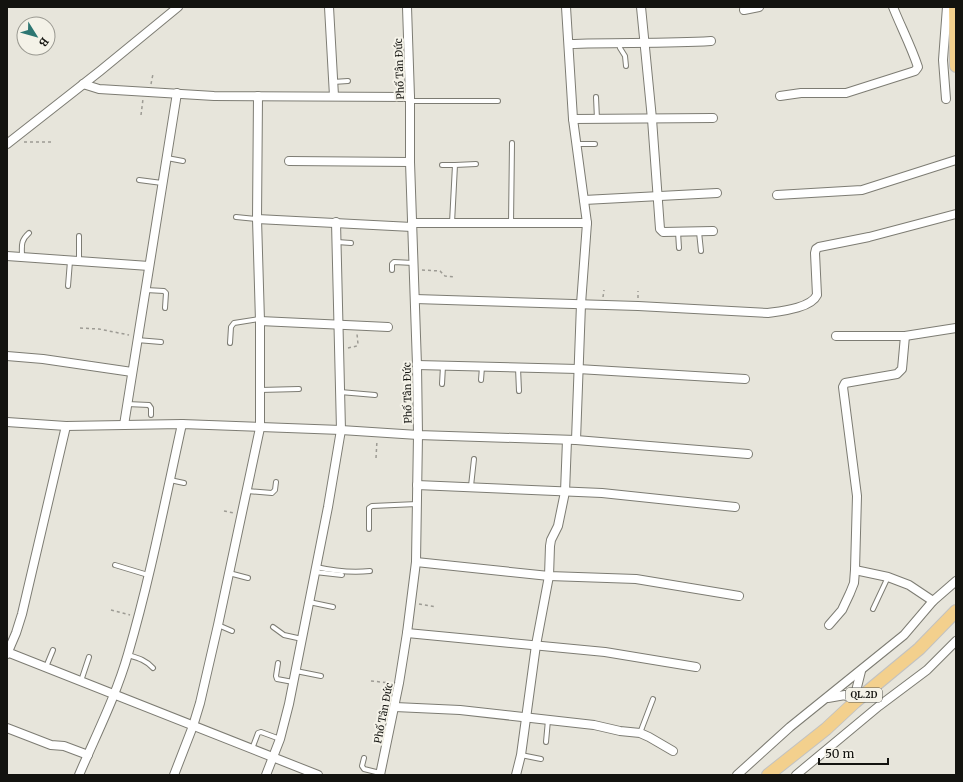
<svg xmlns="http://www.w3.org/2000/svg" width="963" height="782" viewBox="0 0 963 782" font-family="Merriweather,serif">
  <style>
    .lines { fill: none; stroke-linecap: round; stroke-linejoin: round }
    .service-casing { stroke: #7d7c73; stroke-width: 6 }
    .minor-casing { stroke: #7d7c73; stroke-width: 10 }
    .primary-casing { stroke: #c2c2c1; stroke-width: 14 }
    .path { stroke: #9d9b94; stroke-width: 1.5; stroke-dasharray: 3 3; stroke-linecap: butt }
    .service { stroke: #fff; stroke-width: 4 }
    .minor { stroke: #fff; stroke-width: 8 }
    .primary { stroke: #f3d08d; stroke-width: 12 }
    .labels { text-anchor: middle; stroke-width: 4; stroke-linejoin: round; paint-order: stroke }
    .shield { fill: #f4f2e8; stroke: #565650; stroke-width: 1 }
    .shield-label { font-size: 9px; font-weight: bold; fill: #13130f }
    .street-label { font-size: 10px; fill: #13130f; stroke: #f4f2e8 }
  </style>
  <rect width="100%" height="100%" fill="#e7e5db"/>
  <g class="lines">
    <g class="service-casing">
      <g id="service">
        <polyline points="619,43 620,48 625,56 626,66"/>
        <polyline points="333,82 348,81"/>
        <polyline points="596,97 597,119"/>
        <polyline points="410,101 498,101"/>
        <polyline points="577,144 595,144"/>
        <polyline points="167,158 183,161"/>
        <polyline points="442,165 455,165"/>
        <polyline points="139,180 162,183"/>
        <polyline points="236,217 257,219"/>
        <polyline points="452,223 455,165 476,164"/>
        <polyline points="511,223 512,143"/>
        <polyline points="678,232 679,248"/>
        <polyline points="699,232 701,251"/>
        <polyline points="79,236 79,261"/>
        <polyline points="337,242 351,243"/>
        <path d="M22,257c0,-11 -2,-16 7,-24"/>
        <polyline points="392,270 392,264 394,262 413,263"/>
        <polyline points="68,286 70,261"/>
        <polyline points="146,290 164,291 166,293 165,308"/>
        <polyline points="137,340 161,342"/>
        <polyline points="230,343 231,327 234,323 259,319"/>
        <polyline points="518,368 519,391"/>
        <polyline points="481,380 482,367"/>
        <polyline points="442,384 443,366"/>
        <polyline points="260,390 299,389"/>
        <polyline points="340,392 375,395"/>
        <polyline points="127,404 149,405 151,408 151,415"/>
        <polyline points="170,480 184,483"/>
        <polyline points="471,486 474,459"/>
        <polyline points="247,491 272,493 275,490 276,482"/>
        <polyline points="369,529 369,508 372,506 417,504"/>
        <polyline points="115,565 148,575"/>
        <path d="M316,567c18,4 36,6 54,4"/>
        <polyline points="315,572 342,575"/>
        <polyline points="229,573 248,578"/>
        <polyline points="309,602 333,607"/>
        <polyline points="873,609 888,577"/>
        <polyline points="218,625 232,631"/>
        <polyline points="273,627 284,635 302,639"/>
        <path d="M128,655c10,3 18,5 25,13"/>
        <polyline points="278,663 276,676 277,679 293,682"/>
        <polyline points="46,667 53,650"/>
        <polyline points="296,671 321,676"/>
        <polyline points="81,681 89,657"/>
        <polyline points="640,733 653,699"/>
        <polyline points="546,742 548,720"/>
        <polyline points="252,749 258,733 261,732 280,739"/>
        <polyline points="521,755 541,759"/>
        <polyline points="364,758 362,766 364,769 380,773"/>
      </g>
    </g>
    <g class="minor-casing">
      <g id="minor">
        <polyline points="329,7 334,96"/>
        <polyline points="566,7 573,119 587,223 581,304 576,440"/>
        <polyline points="641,7 652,119 660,229 663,232 713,231"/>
        <polyline points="744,10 759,7"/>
        <path d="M569,44c47,-2 94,0 142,-3"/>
        <polyline points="83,84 99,89 214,96 410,97"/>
        <path d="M780,96l21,-3h45l69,-22 3,-4c-7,-21 -17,-40 -25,-60"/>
        <polyline points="946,99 943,60 947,7"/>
        <polyline points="573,119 713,118"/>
        <polyline points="7,144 100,71 178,7"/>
        <polyline points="289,161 410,162"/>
        <polyline points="777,195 862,190 956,160"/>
        <polyline points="584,200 717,193"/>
        <polyline points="257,219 412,227"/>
        <polyline points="412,223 587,223"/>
        <polyline points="7,256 149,266"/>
        <path d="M415,299l223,7 130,7c14,-2 43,-5 49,-18l-2,-42 1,-4 3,-2 50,-10 87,-23"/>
        <polyline points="260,321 388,327"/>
        <polyline points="836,336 905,336 956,328"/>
        <polyline points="7,356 43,359 132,372"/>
        <polyline points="417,365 578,369 745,379"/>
        <polyline points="7,422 66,426 182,424 341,430 418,435 576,440 748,454"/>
        <polyline points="124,425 177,93"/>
        <polyline points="417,485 602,493 735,507"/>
        <polyline points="416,562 549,576 636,579 739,596"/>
        <polyline points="855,570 888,577 909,585 933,601"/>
        <polyline points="829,625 842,610 850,593 854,583 855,570 857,496 843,387 845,383 897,374 902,369 905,336"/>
        <polyline points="407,633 605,652 696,667"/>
        <polyline points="7,652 318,775"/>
        <polyline points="7,654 16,633 22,614 66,426"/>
        <polyline points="828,698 845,695 855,702"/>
        <polyline points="858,700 856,691 861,671"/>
        <polyline points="395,707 460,710 594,725 620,731 640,733 649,737 673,751"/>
        <polyline points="7,728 51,745 64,746 88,755"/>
        <path d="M79,775c17,-40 37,-79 49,-121 22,-75 37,-153 54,-230"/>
        <polyline points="174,775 193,726 200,703 218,625 260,428 260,321 257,219 258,96"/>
        <polyline points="266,775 280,739 289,704 328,507 341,430 336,222"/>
        <polyline points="380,775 399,683 407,633 416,562 418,435 417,365 410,162 410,97 407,7"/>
        <polyline points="516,775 521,755 536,645 549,576 550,546 551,540 558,526 565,492 567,440"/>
        <polyline points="737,775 790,727 904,635 933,601 956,581"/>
        <polyline points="796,775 879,706 927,670 956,641"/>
      </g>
    </g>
    <g class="primary-casing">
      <g id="primary">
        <polyline points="955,7 956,66"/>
        <polyline points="768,775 826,729 855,702 919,649 956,611"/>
      </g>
    </g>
    <g class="path">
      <polyline points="151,84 153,74"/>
      <polyline points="141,115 143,99"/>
      <polyline points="24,142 54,142"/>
      <polyline points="422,270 440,271 445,276 455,277"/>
      <polyline points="603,297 604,290"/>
      <polyline points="638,298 638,291"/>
      <polyline points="80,328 99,329 129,335"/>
      <polyline points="348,348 357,346 358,344 357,334"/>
      <polyline points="376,458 377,440"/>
      <polyline points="224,511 234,513"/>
      <polyline points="419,604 436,607"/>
      <polyline points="111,610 130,615"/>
      <polyline points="371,681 391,683"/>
    </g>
    <use href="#service" class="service"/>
    <use href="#minor" class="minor"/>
    <use href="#primary" class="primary"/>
  </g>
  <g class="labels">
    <rect class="shield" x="846" y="688" width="36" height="14" rx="3"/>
    <g class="shield-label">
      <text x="864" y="698">QL.2D</text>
    </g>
    <g class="street-label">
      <text transform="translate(399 69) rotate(-92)" y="4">Phố Tân Đức</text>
      <text transform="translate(407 393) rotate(-91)" y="4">Phố Tân Đức</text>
      <text transform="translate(383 713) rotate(-79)" y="4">Phố Tân Đức</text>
    </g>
  </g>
  <rect width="963" height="782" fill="none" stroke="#13130f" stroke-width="16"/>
  <g transform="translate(36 36) rotate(127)"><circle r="19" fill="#f4f2e8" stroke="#9a9991"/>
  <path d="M0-3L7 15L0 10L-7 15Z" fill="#2d7672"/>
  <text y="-6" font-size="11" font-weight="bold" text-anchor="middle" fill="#13130f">B</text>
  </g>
  <path d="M819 758v6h69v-6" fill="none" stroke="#13130f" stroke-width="2"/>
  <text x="825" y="758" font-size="12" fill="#13130f" stroke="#f4f2e8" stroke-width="3" paint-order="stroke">50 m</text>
</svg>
